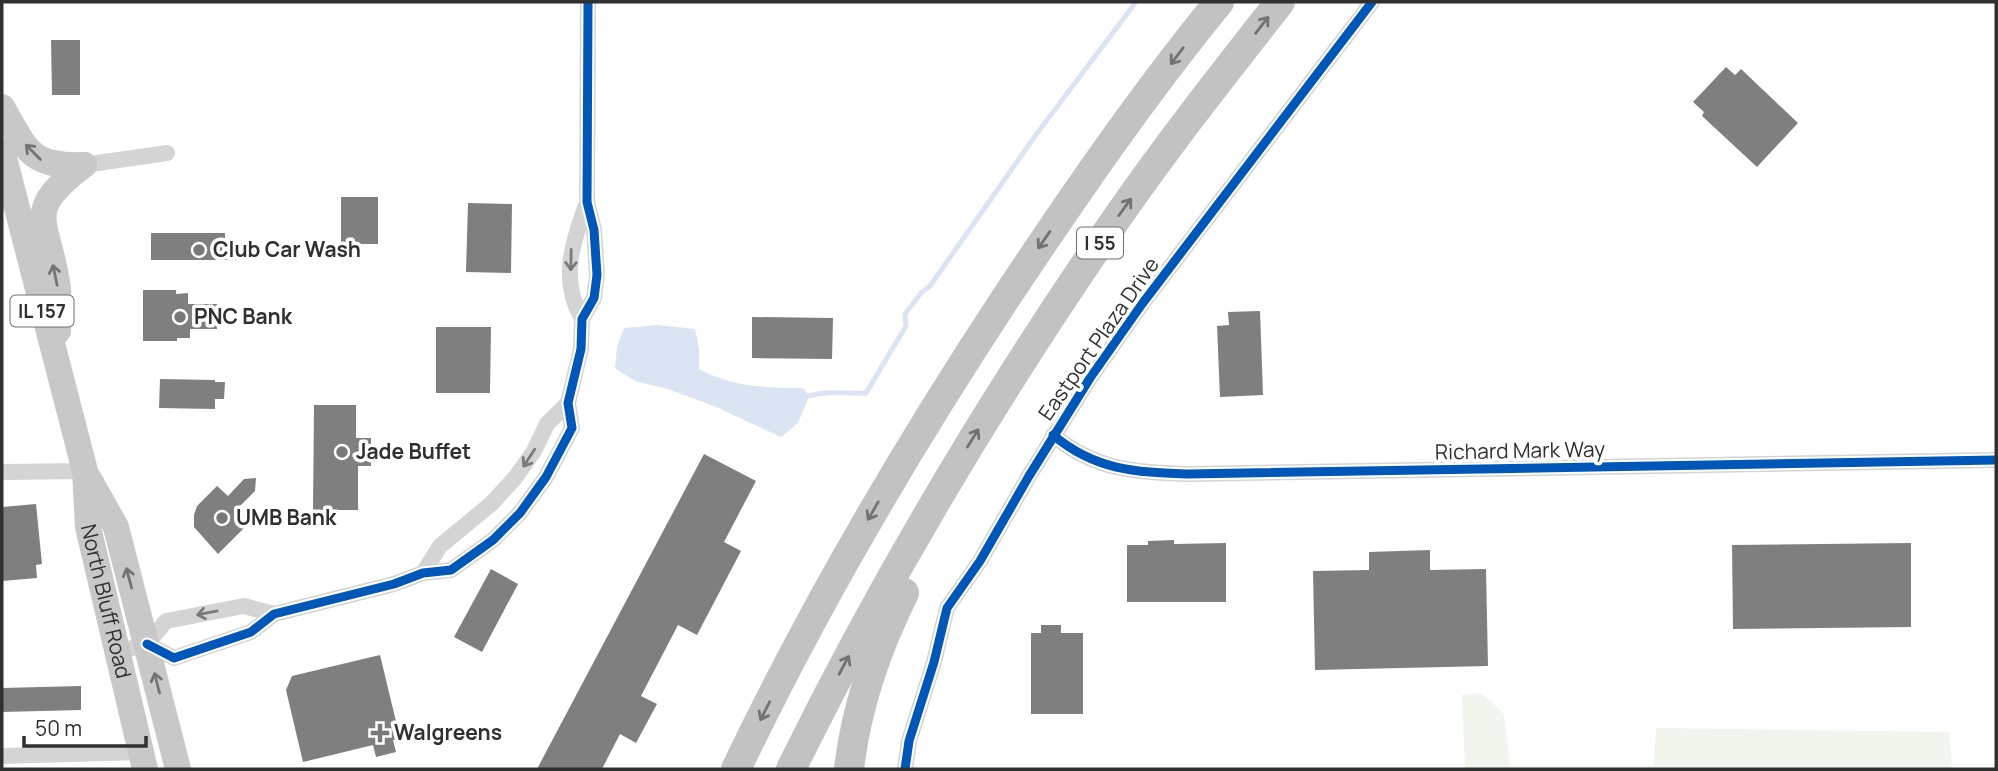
<svg xmlns="http://www.w3.org/2000/svg" width="1998" height="771" viewBox="0 0 1998 771" font-family="Manrope,sans-serif">
  <style>
    .green { fill: #f0f5ed }
    .water { fill: #dae4f2 }
    .lines { fill: none; stroke-linecap: round; stroke-linejoin: round }
    .stream { stroke: #dae4f2; stroke-width: 5 }
    .building { fill: #7f7f7f }
    .minor { stroke: #d4d4d4; stroke-width: 16 }
    .primary { stroke: #c8c8c8; stroke-width: 26 }
    .motorway { stroke: #c2c2c2; stroke-width: 30 }
    .cycleway-casing { stroke: #fff; stroke-width: 13 }
    .cycleway { stroke: #0057b8; stroke-width: 9 }
    .oneway { stroke: #727272 }
    .oneway2 { stroke: #747474 }
    .oneway3 { stroke: #7a7a7a }
    .poi-dot { fill: #787878; stroke: #fff; stroke-width: 2.5 }
    .labels { text-anchor: middle; stroke-width: 7; stroke-linejoin: round; paint-order: stroke }
    .shield { fill: #fff; stroke: #6e6e6e; stroke-width: 2 }
    .shield-label { font-size: 19px; font-weight: bold; fill: #303030 }
    .poi-label { font-size: 21px; font-weight: bold; fill: #303030; stroke: #fff; text-anchor: start }
    .street-label { font-size: 21px; fill: #303030; stroke: #fff }
  </style>
  <rect width="100%" height="100%" fill="#fff"/>
  <polygon class="green" points="1481,693 1504,714 1510,766 1654,766 1656,728 1949,732 1952,769 1465,769 1462,695"/>
  <path class="water" d="M658,325l37,4 4,19v21c33,18 67,19 104,19l6,8 -11,27 -17,14 -67,-31 -46,-17 -33,-8 -20,-13 2,-21 7,-19z"/>
  <g class="lines">
    <path class="stream" d="M809,396c22,-6 35,-2 57,-3l40,-67 -1,-12 16,-21 9,-7 105,-150 101,-134"/>
  </g>
  <g class="building">
    <polygon points="51,40 80,40 80,95 52,95"/>
    <polygon points="1726,67 1735,75 1741,69 1798,123 1757,167 1702,116 1704,112 1693,102"/>
    <rect x="341" y="197" width="37" height="47"/>
    <polygon points="468,203 512,204 511,273 466,272"/>
    <polygon points="151,233 225,233 225,245 248,245 248,260 151,260"/>
    <polygon points="143,290 176,290 176,294 188,293 188,304 217,304 217,329 190,329 190,338 177,338 177,341 143,341"/>
    <polygon points="1260,311 1263,395 1220,397 1217,326 1229,325 1228,312"/>
    <polygon points="752,317 833,318 832,359 752,358"/>
    <polygon points="436,327 491,327 490,393 436,393"/>
    <polygon points="160,379 215,380 215,382 225,382 224,399 215,399 215,409 159,408"/>
    <polygon points="314,405 356,405 356,438 371,438 371,466 358,466 358,510 313,510"/>
    <polygon points="704,454 756,481 724,542 741,551 697,635 678,625 641,696 657,704 636,743 620,734 602,769 537,769"/>
    <polygon points="256,478 255,491 239,507 252,520 218,554 194,527 194,515 197,506 217,486 228,496 244,479"/>
    <polygon points="36,504 42,564 36,565 37,578 2,581 2,507"/>
    <polygon points="1174,540 1174,544 1226,543 1226,602 1127,602 1127,545 1148,545 1148,541"/>
    <polygon points="1911,543 1911,627 1733,629 1732,545"/>
    <polygon points="1430,550 1430,570 1486,569 1488,666 1315,670 1313,571 1369,570 1369,552"/>
    <polygon points="491,569 518,584 482,652 454,637"/>
    <polygon points="1041,625 1061,625 1061,633 1083,633 1083,714 1031,714 1031,633 1041,633"/>
    <polygon points="380,655 400,738 393,740 396,752 376,757 373,745 303,762 286,690 292,676"/>
    <polygon points="81,686 81,710 2,712 2,688"/>
  </g>
  <g class="lines">
    <g class="minor">
      <polyline points="84,165 167,153"/>
      <path d="M582,319c-23,-41 -9,-76 5,-117"/>
      <path d="M1053,435c43,36 83,37 136,39l807,-14"/>
      <polyline points="2,472 85,471"/>
      <polyline points="423,573 440,546 491,504 515,478 534,451 547,424 568,403"/>
      <polyline points="147,644 174,658 251,632 274,614 394,584 423,573 451,570 493,540 520,513 546,477 572,428 568,403 581,349 582,319 594,298 597,275 594,230 587,202 588,2"/>
      <polyline points="117,652 147,644 166,621 244,606 274,614"/>
      <polyline points="2,756 141,752"/>
      <polyline points="905,769 909,741 934,662 947,608 980,561 1029,476 1090,378 1142,304 1372,2"/>
    </g>
    <g class="primary">
      <path d="M2,107c25,43 27,60 82,58"/>
      <path id="s1" d="M2,150l83,321 3,56 57,242"/>
      <path d="M58,331c0,-16 2,-33 -1,-49 -10,-64 -35,-70 27,-117"/>
      <polyline points="89,479 116,527 178,769"/>
    </g>
    <g class="motorway">
      <path d="M736,769c79,-165 172,-323 273,-476 66,-99 134,-198 210,-291"/>
      <path d="M791,769c92,-187 199,-366 317,-538 54,-79 113,-154 172,-229"/>
      <path d="M849,769c7,-60 28,-122 55,-176"/>
    </g>
    <g class="cycleway-casing">
      <g id="cycleway">
        <path d="M1053,435c43,36 83,37 136,39l807,-14"/>
        <polyline points="147,644 174,658 251,632 274,614 394,584 423,573 451,570 493,540 520,513 546,477 572,428 568,403 581,349 582,319 594,298 597,275 594,230 587,202 588,2"/>
        <polyline points="905,769 909,741 934,662 947,608 980,561 1029,476 1090,378 1142,304 1372,2"/>
      </g>
    </g>
    <use href="#cycleway" class="cycleway"/>
  </g>
  <defs><path id="oneway-shaft" d="M-6 0H5M1.5-3L5.5 0L1.5 3" fill="none" stroke-width="1.6" stroke-linecap="round" stroke-linejoin="round" transform="scale(1.75)"/></defs>
  <g class="oneway">
    <use href="#oneway-shaft" transform="translate(1262 25) rotate(-52)"/>
    <use href="#oneway-shaft" transform="translate(1177 56) rotate(127)"/>
    <use href="#oneway-shaft" transform="translate(1125 207) rotate(-54)"/>
    <use href="#oneway-shaft" transform="translate(1044 240) rotate(125)"/>
    <use href="#oneway-shaft" transform="translate(973 438) rotate(-58)"/>
    <use href="#oneway-shaft" transform="translate(873 511) rotate(120)"/>
    <use href="#oneway-shaft" transform="translate(844 665) rotate(-62)"/>
    <use href="#oneway-shaft" transform="translate(765 711) rotate(117)"/>
  </g>
  <g class="oneway2">
    <use href="#oneway-shaft" transform="translate(33 152) rotate(-135)"/>
    <use href="#oneway-shaft" transform="translate(55 275) rotate(-102)"/>
    <use href="#oneway-shaft" transform="translate(129 578) rotate(-105)"/>
    <use href="#oneway-shaft" transform="translate(157 683) rotate(-104)"/>
  </g>
  <g class="oneway3">
    <use href="#oneway-shaft" transform="translate(571 260) rotate(91)"/>
    <use href="#oneway-shaft" transform="translate(529 458) rotate(123)"/>
    <use href="#oneway-shaft" transform="translate(207 613) rotate(169)"/>
  </g>
  <g class="poi-dot">
    <circle cx="199" cy="250" r="7"/>
    <circle cx="180" cy="317" r="7"/>
    <circle cx="342" cy="452" r="7"/>
    <circle cx="222" cy="518" r="7"/>
    <path d="M376.5 722.5h7v7h7v7h-7v7h-7v-7h-7v-7h7z"/>
  </g>
  <g class="labels">
    <g class="shield">
      <rect x="1077" y="227.5" width="46" height="31" rx="5"/>
      <rect x="10.5" y="295.5" width="63" height="31" rx="5"/>
    </g>
    <g class="shield-label">
      <text x="1100" y="250">I 55</text>
      <text x="42" y="318">IL 157</text>
    </g>
    <g class="poi-label">
      <text x="213" y="257">Club Car Wash</text>
      <text x="194" y="324">PNC Bank</text>
      <text x="356" y="459">Jade Buffet</text>
      <text x="236" y="525">UMB Bank</text>
      <text x="394" y="740">Walgreens</text>
    </g>
    <g class="street-label">
      <text transform="translate(1099 339) rotate(-55)" y="7">Eastport Plaza Drive</text>
      <text transform="translate(1520 451) rotate(-1)" y="7">Richard Mark Way</text>
      <text dy="7" stroke="none"><textPath href="#s1" startOffset="464">North Bluff Road</textPath></text>
    </g>
  </g>
  <rect width="1998" height="771" fill="none" stroke="#303030" stroke-width="7"/>
  <path d="M24 736v10h122v-10" fill="none" stroke="#303030" stroke-width="3.5"/>
  <text x="35" y="736" font-size="21" fill="#303030" stroke="#ffffff" stroke-width="5" paint-order="stroke">50 m</text>
</svg>
